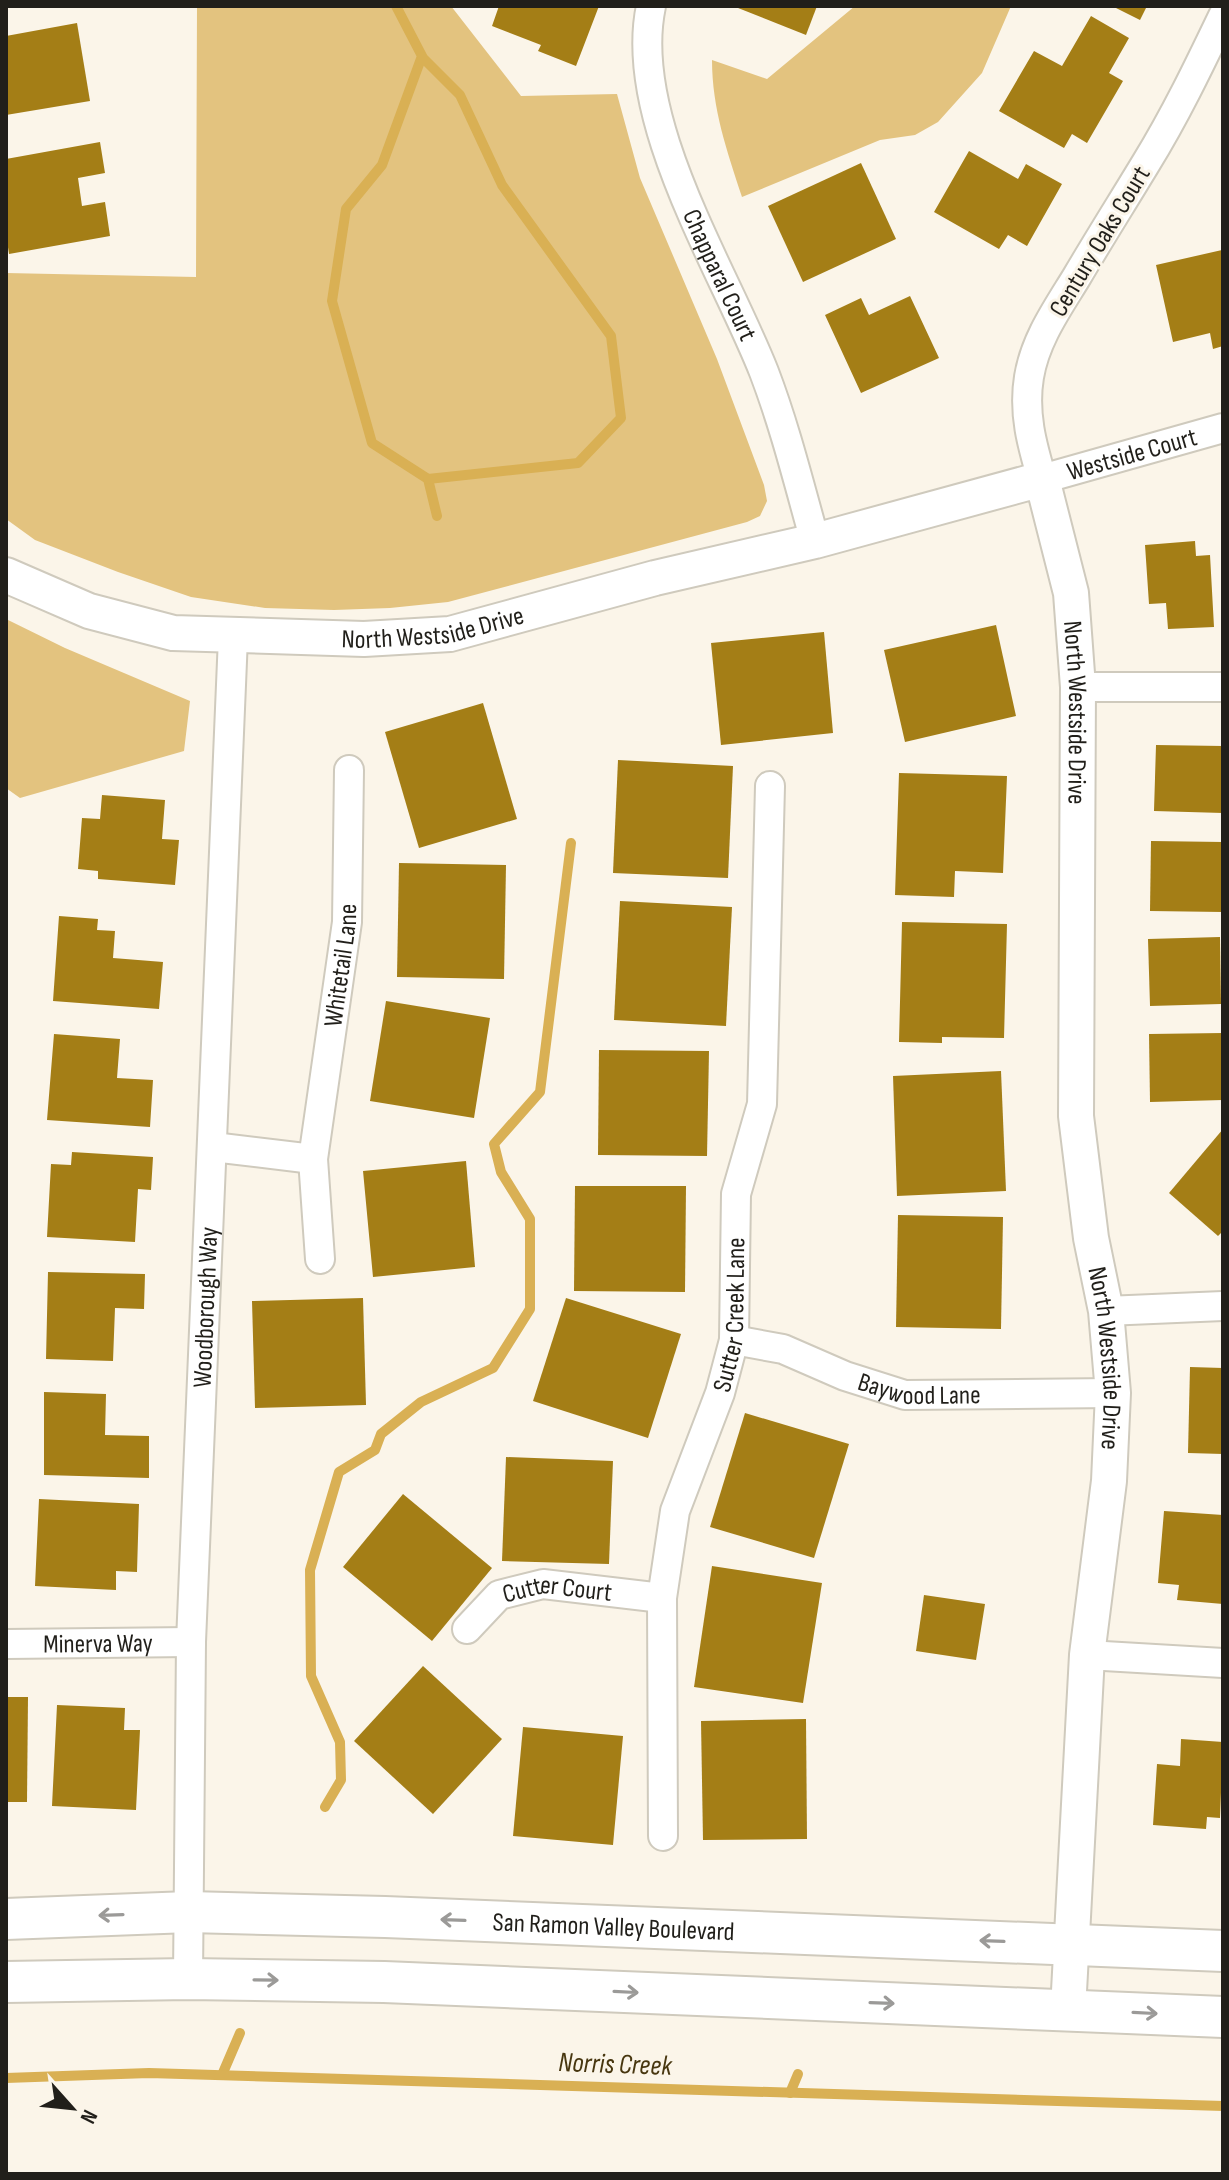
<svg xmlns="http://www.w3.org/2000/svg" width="1229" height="2180" viewBox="0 0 1229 2180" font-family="'Sofia Sans Condensed',sans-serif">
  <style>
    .green { fill: #e3c37f }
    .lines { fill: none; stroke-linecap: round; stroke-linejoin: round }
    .stream { stroke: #d9b054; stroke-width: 10 }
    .building { fill: #a47e16 }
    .minor-casing { stroke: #cfcabd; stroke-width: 32 }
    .tertiary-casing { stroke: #cfcabd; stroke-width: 38 }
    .secondary-casing { stroke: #cfcabd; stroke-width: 44 }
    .minor { stroke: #fff; stroke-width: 28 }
    .tertiary { stroke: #fff; stroke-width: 34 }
    .secondary { stroke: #fff; stroke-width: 40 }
    .oneway { stroke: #9b9a98 }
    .labels { text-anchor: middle; stroke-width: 6; stroke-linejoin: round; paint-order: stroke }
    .street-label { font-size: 26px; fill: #211f1a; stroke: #fbf5e9 }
    .water-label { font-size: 28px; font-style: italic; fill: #483710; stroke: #fbf5e9 }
  </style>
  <rect width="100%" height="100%" fill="#fbf5e9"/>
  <g class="green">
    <polygon points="197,6 451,6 521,96 617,94 640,178 717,359 764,485 767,501 760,516 747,522 448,602 390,608 334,610 265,608 191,597 118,572 35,540 6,519 6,273 196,277"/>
    <path d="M855,6h156l-29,67 -44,49 -23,13 -35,5 -138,57c-15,-46 -30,-88 -30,-137l55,19z"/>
    <polygon points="6,619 65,648 190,701 184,751 20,798 6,788"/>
  </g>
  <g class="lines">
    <g class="stream">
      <polyline points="396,6 422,56 382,165 346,209 332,301 372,443 428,479 437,516"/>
      <polyline points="422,57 460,95 502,185 611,336 621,418 578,463 428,479"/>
      <polyline points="325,1807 341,1780 340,1742 311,1676 310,1570 339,1472 375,1450 381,1434 421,1402 493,1368 530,1309 530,1219 501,1172 494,1144 540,1092 571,843"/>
      <polyline points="222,2075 240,2033"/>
      <polyline points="6,2078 149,2073 1223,2106"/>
      <polyline points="790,2093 798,2074"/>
    </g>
  </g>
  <g class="building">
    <polygon points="499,6 599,6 576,66 538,51 541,45 492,26"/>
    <polygon points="733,6 817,6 806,35"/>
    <polygon points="1112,6 1147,6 1140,20"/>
    <polygon points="1091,16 1129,38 1109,73 1123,81 1087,143 1072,134 1064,148 999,111 1034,51 1062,66"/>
    <polygon points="77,23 90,101 6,115 6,36"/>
    <polygon points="100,142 105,173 78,178 82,206 105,202 110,236 9,254 6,234 6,159"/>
    <polygon points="969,151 1018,179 1026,164 1062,184 1027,246 1008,235 999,249 934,212"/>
    <polygon points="861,163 896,239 803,282 768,206"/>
    <polygon points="1222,250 1223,346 1213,349 1210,333 1173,342 1156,265"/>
    <polygon points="910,296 939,358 861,393 825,315 861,298 869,315"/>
    <polygon points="1195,541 1196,556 1210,555 1214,627 1168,629 1166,603 1149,604 1145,545"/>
    <polygon points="996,625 1016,716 905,742 884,650"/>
    <polygon points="824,632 833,733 721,745 711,643"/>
    <polygon points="483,703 517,819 419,848 385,732"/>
    <polygon points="1156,745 1223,746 1223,813 1154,811"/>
    <polygon points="618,760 733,766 728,878 613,873"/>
    <polygon points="899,773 1007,776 1003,873 955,871 954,897 895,895"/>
    <polygon points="102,795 165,800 162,839 179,840 175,885 98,879 98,871 78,869 82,818 100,819"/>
    <polygon points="1151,841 1223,842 1223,912 1150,911"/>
    <polygon points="399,863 506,865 504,979 397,977"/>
    <polygon points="620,901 732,907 726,1026 614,1020"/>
    <polygon points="59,916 98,919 97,930 115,931 113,958 163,962 159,1009 53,1001"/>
    <polygon points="902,922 1007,924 1004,1038 942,1037 942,1043 899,1042"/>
    <polygon points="1220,937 1221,1004 1150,1006 1148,939"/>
    <polygon points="386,1001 490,1018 474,1118 370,1101"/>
    <polygon points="1223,1033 1223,1100 1150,1102 1149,1034"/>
    <polygon points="54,1034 120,1039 117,1078 153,1080 150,1127 47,1120"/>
    <polygon points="599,1050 709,1051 707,1156 598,1155"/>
    <polygon points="1001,1071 1006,1191 897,1196 893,1076"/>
    <polygon points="1223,1129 1223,1231 1218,1236 1169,1193"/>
    <polygon points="72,1152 153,1157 151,1190 138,1189 135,1242 47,1237 51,1164 71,1165"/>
    <polygon points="466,1161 475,1267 373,1277 363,1171"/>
    <polygon points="575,1186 686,1186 685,1292 574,1291"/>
    <polygon points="898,1215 1003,1217 1001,1329 896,1327"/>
    <polygon points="48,1272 145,1274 144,1309 115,1308 113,1361 46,1359"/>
    <polygon points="363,1298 366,1405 255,1408 252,1301"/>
    <polygon points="566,1298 681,1334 648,1438 533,1401"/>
    <polygon points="1190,1367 1223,1368 1223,1454 1188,1453"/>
    <polygon points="44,1392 106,1394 105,1435 149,1436 149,1478 44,1475"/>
    <polygon points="745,1413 849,1444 814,1558 710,1527"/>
    <polygon points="506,1457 613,1461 609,1564 502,1561"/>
    <polygon points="403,1494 492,1568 432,1641 343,1567"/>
    <polygon points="39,1499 139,1504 137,1572 116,1571 116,1590 35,1586"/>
    <polygon points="1164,1511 1223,1515 1223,1604 1177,1600 1179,1585 1158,1583"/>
    <polygon points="712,1566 822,1583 803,1703 694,1687"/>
    <polygon points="924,1595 985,1604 976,1660 916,1651"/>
    <polygon points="423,1666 502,1739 433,1814 354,1741"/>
    <polygon points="6,1697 28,1697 27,1802 6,1802"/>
    <polygon points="57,1705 125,1708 124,1730 140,1730 136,1810 52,1806"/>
    <polygon points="806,1719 807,1839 703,1840 701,1721"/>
    <polygon points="523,1727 623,1736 613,1845 513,1836"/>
    <polygon points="1181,1739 1223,1742 1220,1818 1207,1817 1206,1829 1153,1825 1157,1764 1180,1766"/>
  </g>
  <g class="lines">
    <g class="minor-casing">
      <g id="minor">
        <path id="s1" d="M651,6c-24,113 72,262 113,366 21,55 35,112 51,169"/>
        <path id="s2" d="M1223,16c-24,50 -48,100 -77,147 -23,38 -47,76 -70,115 -19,31 -41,62 -47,99 -6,36 3,68 13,102l181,-51"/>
        <polyline points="1078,687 1223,687"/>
        <polyline points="213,1147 313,1159"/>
        <path id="s3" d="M320,1259l-7,-100 34,-237 2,-152"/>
        <polyline points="1106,1311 1223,1306"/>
        <path id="s4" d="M734,1340l49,9 62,27 60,19 208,-2"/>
        <path id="s5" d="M467,1629l32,-34 44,-11 119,14"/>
        <path id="s6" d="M6,1644l185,-2"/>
        <polyline points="1087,1655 1223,1663"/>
        <path id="s7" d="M663,1836l-1,-238 13,-87 45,-118 14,-53 2,-146 26,-90 8,-318"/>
        <path id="s8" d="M188,1979l3,-337 42,-1005"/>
      </g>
    </g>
    <g class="tertiary-casing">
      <g id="tertiary">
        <path id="s9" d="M6,575l83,36 84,22 191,6 86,-5 205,-56 160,-37 227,-62 29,114 7,94 -2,429 15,122 15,73 7,82 -4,88 -22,174 -19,355"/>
      </g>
    </g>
    <g class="secondary-casing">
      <g id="secondary">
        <path id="s10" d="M6,1919l183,-7 196,5 838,34"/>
        <polyline points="6,1982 188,1979 384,1982 1223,2017"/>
      </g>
    </g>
    <use href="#minor" class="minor"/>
    <use href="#tertiary" class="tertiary"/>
    <use href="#secondary" class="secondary"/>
  </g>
  <defs><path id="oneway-shaft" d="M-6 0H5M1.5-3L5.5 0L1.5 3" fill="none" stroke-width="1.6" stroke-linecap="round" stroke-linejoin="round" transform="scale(2)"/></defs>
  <g class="oneway">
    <use href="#oneway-shaft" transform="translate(111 1915) rotate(178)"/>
    <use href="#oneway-shaft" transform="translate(453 1920) rotate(-178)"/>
    <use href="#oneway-shaft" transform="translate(992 1941) rotate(-178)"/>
    <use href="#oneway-shaft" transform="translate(266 1980) rotate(1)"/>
    <use href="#oneway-shaft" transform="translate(626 1992) rotate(3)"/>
    <use href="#oneway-shaft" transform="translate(882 2003) rotate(2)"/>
    <use href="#oneway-shaft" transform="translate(1145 2013) rotate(3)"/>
  </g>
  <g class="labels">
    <g class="street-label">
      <text transform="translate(1099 241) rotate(-59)" y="9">Century Oaks Court</text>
      <text dy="9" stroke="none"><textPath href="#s1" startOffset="282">Chapparal Court</textPath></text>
      <text dy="9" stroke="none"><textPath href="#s2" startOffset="608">Westside Court</textPath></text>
      <text dy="9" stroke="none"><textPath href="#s9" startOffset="438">North Westside Drive</textPath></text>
      <text dy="9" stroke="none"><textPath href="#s9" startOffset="1304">North Westside Drive</textPath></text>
      <text dy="9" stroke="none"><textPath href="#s3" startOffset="296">Whitetail Lane</textPath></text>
      <text dy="9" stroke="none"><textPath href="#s8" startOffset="672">Woodborough Way</textPath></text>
      <text dy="9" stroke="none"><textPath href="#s7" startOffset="532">Sutter Creek Lane</textPath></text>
      <text dy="9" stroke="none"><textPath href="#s9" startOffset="1952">North Westside Drive</textPath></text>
      <text dy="9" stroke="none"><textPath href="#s4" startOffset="194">Baywood Lane</textPath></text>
      <text dy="9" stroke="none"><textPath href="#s5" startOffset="106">Cutter Court</textPath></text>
      <text dy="9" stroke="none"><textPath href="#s6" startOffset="92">Minerva Way</textPath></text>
      <text dy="9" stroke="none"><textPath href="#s10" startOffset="608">San Ramon Valley Boulevard</textPath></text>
    </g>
    <g class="water-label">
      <text transform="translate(615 2063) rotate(2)" y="10">Norris Creek</text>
    </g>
  </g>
  <rect width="1229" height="2180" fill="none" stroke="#211f1a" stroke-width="16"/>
  <g transform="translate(72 2108) rotate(117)" stroke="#fbf5e9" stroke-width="6" paint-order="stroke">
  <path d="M0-6L14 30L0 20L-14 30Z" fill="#211f1a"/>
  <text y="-12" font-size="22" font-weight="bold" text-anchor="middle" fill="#211f1a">N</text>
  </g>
</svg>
